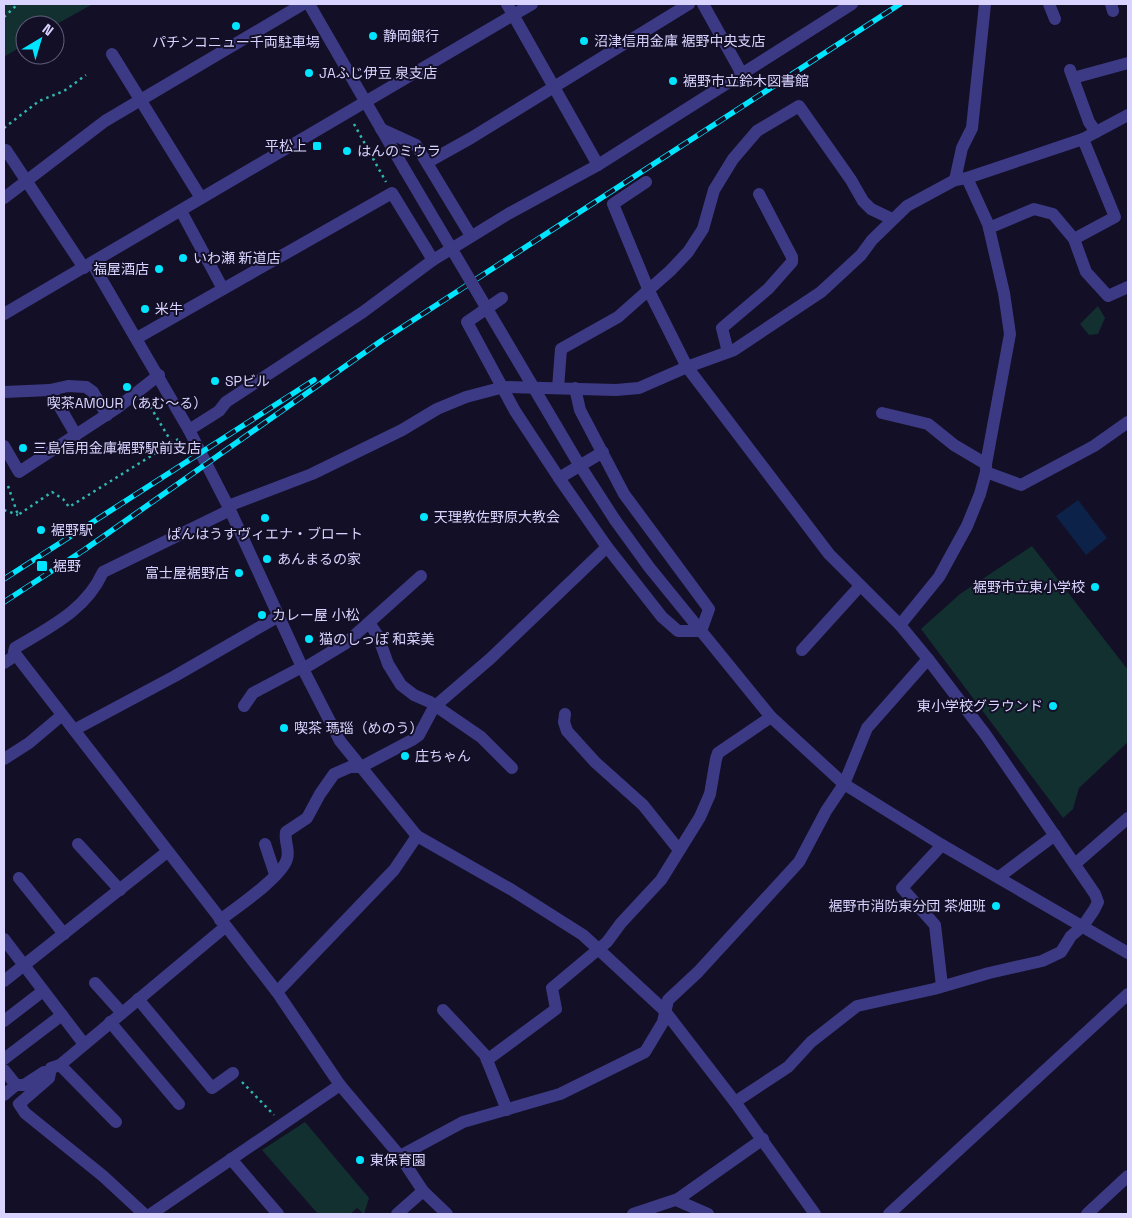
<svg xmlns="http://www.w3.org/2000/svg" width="1132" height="1218" viewBox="0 0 1132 1218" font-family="'Space Grotesk','Noto Sans JP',sans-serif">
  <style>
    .green { fill: #12302f }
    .water { fill: #0c2248 }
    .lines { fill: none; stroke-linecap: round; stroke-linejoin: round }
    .path { stroke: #2fb8b0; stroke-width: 2.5; stroke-dasharray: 2.5 4; stroke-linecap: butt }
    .minor { stroke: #3d3a85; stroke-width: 12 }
    .rail-casing { stroke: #00e5ff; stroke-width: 5.5 }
    .rail { stroke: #130f26; stroke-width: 4; stroke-dasharray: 11; stroke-linecap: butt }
    .minor-bridge { stroke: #3d3a85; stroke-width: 12 }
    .poi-dot { fill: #00e5ff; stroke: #130f26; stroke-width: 2 }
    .labels { text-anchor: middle; stroke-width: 4; stroke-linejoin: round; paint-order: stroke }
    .poi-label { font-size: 14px; fill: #d9d4ff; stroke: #130f26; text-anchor: start }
  </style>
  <rect width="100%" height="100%" fill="#130f26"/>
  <g class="green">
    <polygon points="4,4 93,4 55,25 25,25 25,44 4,57"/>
    <polygon points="1098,306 1105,318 1098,334 1089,335 1080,324"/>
    <polygon points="1032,546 1128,670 1128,742 1079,788 1073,809 1063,818 921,629 960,594"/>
    <polygon points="305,1122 369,1198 364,1214 357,1208 350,1214 318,1214 262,1150"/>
  </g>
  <polygon class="water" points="1078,500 1107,538 1086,555 1056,516"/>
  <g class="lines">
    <g class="path">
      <polyline points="4,17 18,4"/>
      <polyline points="354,124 386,182"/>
      <polyline points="4,128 39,101 64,91 86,75"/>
      <polyline points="147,401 172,443"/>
      <polyline points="8,486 18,515 52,492 63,499 69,507 180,438"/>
      <polyline points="4,510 18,515"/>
      <polyline points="242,1082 274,1115"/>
    </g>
    <g class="minor">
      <polyline points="309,4 405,170"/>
      <polyline points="507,4 598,165"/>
      <polyline points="703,4 742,74"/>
      <polyline points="1049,4 1055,19"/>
      <polyline points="1111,4 1113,11"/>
      <polyline points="112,54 201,198"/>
      <polyline points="1070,70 1089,122 1096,132"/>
      <polyline points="1073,78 1128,63"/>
      <polyline points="381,129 416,145 471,236"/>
      <polyline points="4,151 6,150 84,268"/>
      <polyline points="428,162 471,138 689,4"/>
      <polyline points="955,180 962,148 972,128 985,4"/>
      <polyline points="646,182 613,204 649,291 687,367 829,554 900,625 928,659 985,734 1095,894 1098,902 1094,910 1083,926 1071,936 1061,952 1042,961 989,973 934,989 857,1006 811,1042 788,1067 735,1102"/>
      <polyline points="4,198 105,121 303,4"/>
      <polyline points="181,211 223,289"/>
      <polyline points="989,228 1034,209 1053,214 1074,239 1086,272 1108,296 1128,287"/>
      <polyline points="1074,239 1115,217 1083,139"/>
      <polyline points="92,263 189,430 230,510 302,667 340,741 417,836 512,890 583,935 664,1010 735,1102 815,1214"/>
      <polyline points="502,298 467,322 515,411 559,478 607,547 662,617 678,631 701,631 709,609 624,494 580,410 575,388"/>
      <polyline points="4,314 532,4"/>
      <polyline points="137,338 392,193 433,260"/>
      <polyline points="728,352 722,328 768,289 792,262 792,257 759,194"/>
      <polyline points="558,388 561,349 618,317 670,271 688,252 703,229 714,190 733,159 757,131 799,106 851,180 863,201 871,209 892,219"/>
      <polyline points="50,390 76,435"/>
      <polyline points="4,392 50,390 68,386 86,387 93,392 107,415"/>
      <polyline points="882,413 928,424 954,445 986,464"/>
      <polyline points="189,430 219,411 226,402 363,312 433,260 508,214 598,165 852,4"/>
      <polyline points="4,446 19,472 117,408 159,375"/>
      <polyline points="986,472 1021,485 1094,446 1128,422"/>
      <polyline points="559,478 603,452"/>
      <polyline points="228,506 312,474 402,430 437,409 466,397 504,387 616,390 639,388 687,367 734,350 821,292 861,255 872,240 907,206 955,180 967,178 1083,139 1128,115"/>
      <polyline points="615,520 649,567 771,717 844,784 942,845 1128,953"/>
      <polyline points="369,623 378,636 388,664 401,685 414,695 430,702 481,737 512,768"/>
      <polyline points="900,625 939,577 967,526 980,494 986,472 986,464 1010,334 1004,293 988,224 967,178"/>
      <polyline points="802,650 860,586"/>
      <polyline points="16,655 277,992 340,1085 400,1156 423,1191 447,1214"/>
      <path d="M4,663l12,-8 -2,-3 1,-4c35,-21 71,-38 88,-76l127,-62"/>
      <polyline points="303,669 346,643 421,576"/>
      <polyline points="244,706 253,693 302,667"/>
      <polyline points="565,714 564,722 567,731 595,762 643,805 679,850"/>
      <polyline points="74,730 175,676 279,616"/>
      <polyline points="4,759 29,743 61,716"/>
      <polyline points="78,844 120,890"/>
      <polyline points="265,844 275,874"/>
      <polyline points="942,845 902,888 935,925 942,986"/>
      <polyline points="1075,864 1128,818"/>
      <polyline points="999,877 1055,835"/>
      <polyline points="19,878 64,934"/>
      <path d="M220,920c16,-12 62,-43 67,-61 3,-10 -3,-17 -1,-27l21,-14 13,-24 14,-20 16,-7h11l51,-27 7,-5 15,-28 57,-49 116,-111"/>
      <polyline points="4,939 84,1044"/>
      <polyline points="4,981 167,852"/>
      <polyline points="95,983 122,1013"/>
      <polyline points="277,992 394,870 417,836"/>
      <polyline points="138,999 212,1088 233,1073"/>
      <polyline points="443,1010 485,1055 487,1060"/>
      <polyline points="4,1021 43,991"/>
      <polyline points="110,1022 179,1104"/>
      <polyline points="4,1059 62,1015"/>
      <polyline points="60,1065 116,1122"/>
      <polyline points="4,1070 16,1085"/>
      <polyline points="4,1095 16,1085 24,1085 44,1072"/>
      <polyline points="507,1110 487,1060 556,1009 552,988 607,942 621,923 661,880 700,817 710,794 716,759 718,753 771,717"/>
      <polyline points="400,1156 463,1122 560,1094 645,1052 663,1022 668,1000 698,972 799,862 826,811 844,784 867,728 928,659"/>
      <polyline points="231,1159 278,1214"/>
      <polyline points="676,1200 708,1214"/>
      <polyline points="144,1214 103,1176 25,1113 19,1104 49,1078 51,1068 60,1065 225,927"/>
      <polyline points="151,1214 340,1085"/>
      <polyline points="397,1214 423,1191"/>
      <polyline points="633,1214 678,1199 763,1139"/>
      <polyline points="889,1214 1128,994"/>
      <polyline points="1087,1214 1128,1176"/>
    </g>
    <g class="rail-casing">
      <g id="rail">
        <polyline points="4,579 314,380"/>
        <polyline points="4,602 84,550 381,341 900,4"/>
      </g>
    </g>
    <use href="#rail" class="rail"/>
    <polyline class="minor-bridge" points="405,170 577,461 615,520"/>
  </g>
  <g class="poi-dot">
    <circle cx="236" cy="26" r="5"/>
    <circle cx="373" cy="36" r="5"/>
    <circle cx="584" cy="41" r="5"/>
    <circle cx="309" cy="73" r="5"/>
    <circle cx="673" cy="81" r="5"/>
    <rect x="312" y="141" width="10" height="10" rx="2.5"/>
    <circle cx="347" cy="151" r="5"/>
    <circle cx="183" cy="258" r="5"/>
    <circle cx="159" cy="269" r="5"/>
    <circle cx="145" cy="309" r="5"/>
    <circle cx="215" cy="381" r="5"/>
    <circle cx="127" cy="387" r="5"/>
    <circle cx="23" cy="448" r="5"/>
    <circle cx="424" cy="517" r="5"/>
    <circle cx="265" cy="518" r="5"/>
    <circle cx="41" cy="530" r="5"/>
    <circle cx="267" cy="559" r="5"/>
    <rect x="36" y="560" width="12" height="12" rx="2.5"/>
    <circle cx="239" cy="573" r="5"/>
    <circle cx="1095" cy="587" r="5"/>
    <circle cx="262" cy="615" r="5"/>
    <circle cx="309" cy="639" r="5"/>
    <circle cx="1053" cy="706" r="5"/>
    <circle cx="284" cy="728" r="5"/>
    <circle cx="405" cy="756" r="5"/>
    <circle cx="996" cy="906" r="5"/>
    <circle cx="360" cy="1160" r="5"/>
  </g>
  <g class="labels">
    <g class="poi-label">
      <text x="383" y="41">静岡銀行</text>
      <text x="594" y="46">沼津信用金庫 裾野中央支店</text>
      <text x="236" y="47" text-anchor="middle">パチンコニュー千両駐車場</text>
      <text x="319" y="78">JAふじ伊豆 泉支店</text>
      <text x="683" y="86">裾野市立鈴木図書館</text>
      <text x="307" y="151" text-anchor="end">平松上</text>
      <text x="357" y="156">はんのミウラ</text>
      <text x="193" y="263">いわ瀬 新道店</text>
      <text x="149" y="274" text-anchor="end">福屋酒店</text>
      <text x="155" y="314">米牛</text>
      <text x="225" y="386">SPビル</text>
      <text x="127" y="408" text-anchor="middle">喫茶AMOUR（あむ〜る）</text>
      <text x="33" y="453">三島信用金庫裾野駅前支店</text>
      <text x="434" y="522">天理教佐野原大教会</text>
      <text x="51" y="535">裾野駅</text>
      <text x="265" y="539" text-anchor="middle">ぱんはうすヴィエナ・ブロート</text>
      <text x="277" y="564">あんまるの家</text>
      <text x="53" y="571">裾野</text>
      <text x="229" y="578" text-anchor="end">富士屋裾野店</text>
      <text x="1085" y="592" text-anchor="end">裾野市立東小学校</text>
      <text x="272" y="620">カレー屋 小松</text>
      <text x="319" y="644">猫のしっぽ 和菜美</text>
      <text x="1043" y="711" text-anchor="end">東小学校グラウンド</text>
      <text x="294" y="733">喫茶 瑪瑙（めのう）</text>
      <text x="415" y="761">庄ちゃん</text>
      <text x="986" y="911" text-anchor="end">裾野市消防東分団 茶畑班</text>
      <text x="370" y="1165">東保育園</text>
    </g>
  </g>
  <rect width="1132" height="1218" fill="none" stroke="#d9d4ff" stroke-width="10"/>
  <g transform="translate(40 40) rotate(38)"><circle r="24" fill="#130f26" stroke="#625e7d"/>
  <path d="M0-4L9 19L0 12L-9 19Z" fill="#00e5ff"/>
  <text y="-8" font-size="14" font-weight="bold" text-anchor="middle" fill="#d9d4ff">N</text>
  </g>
</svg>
